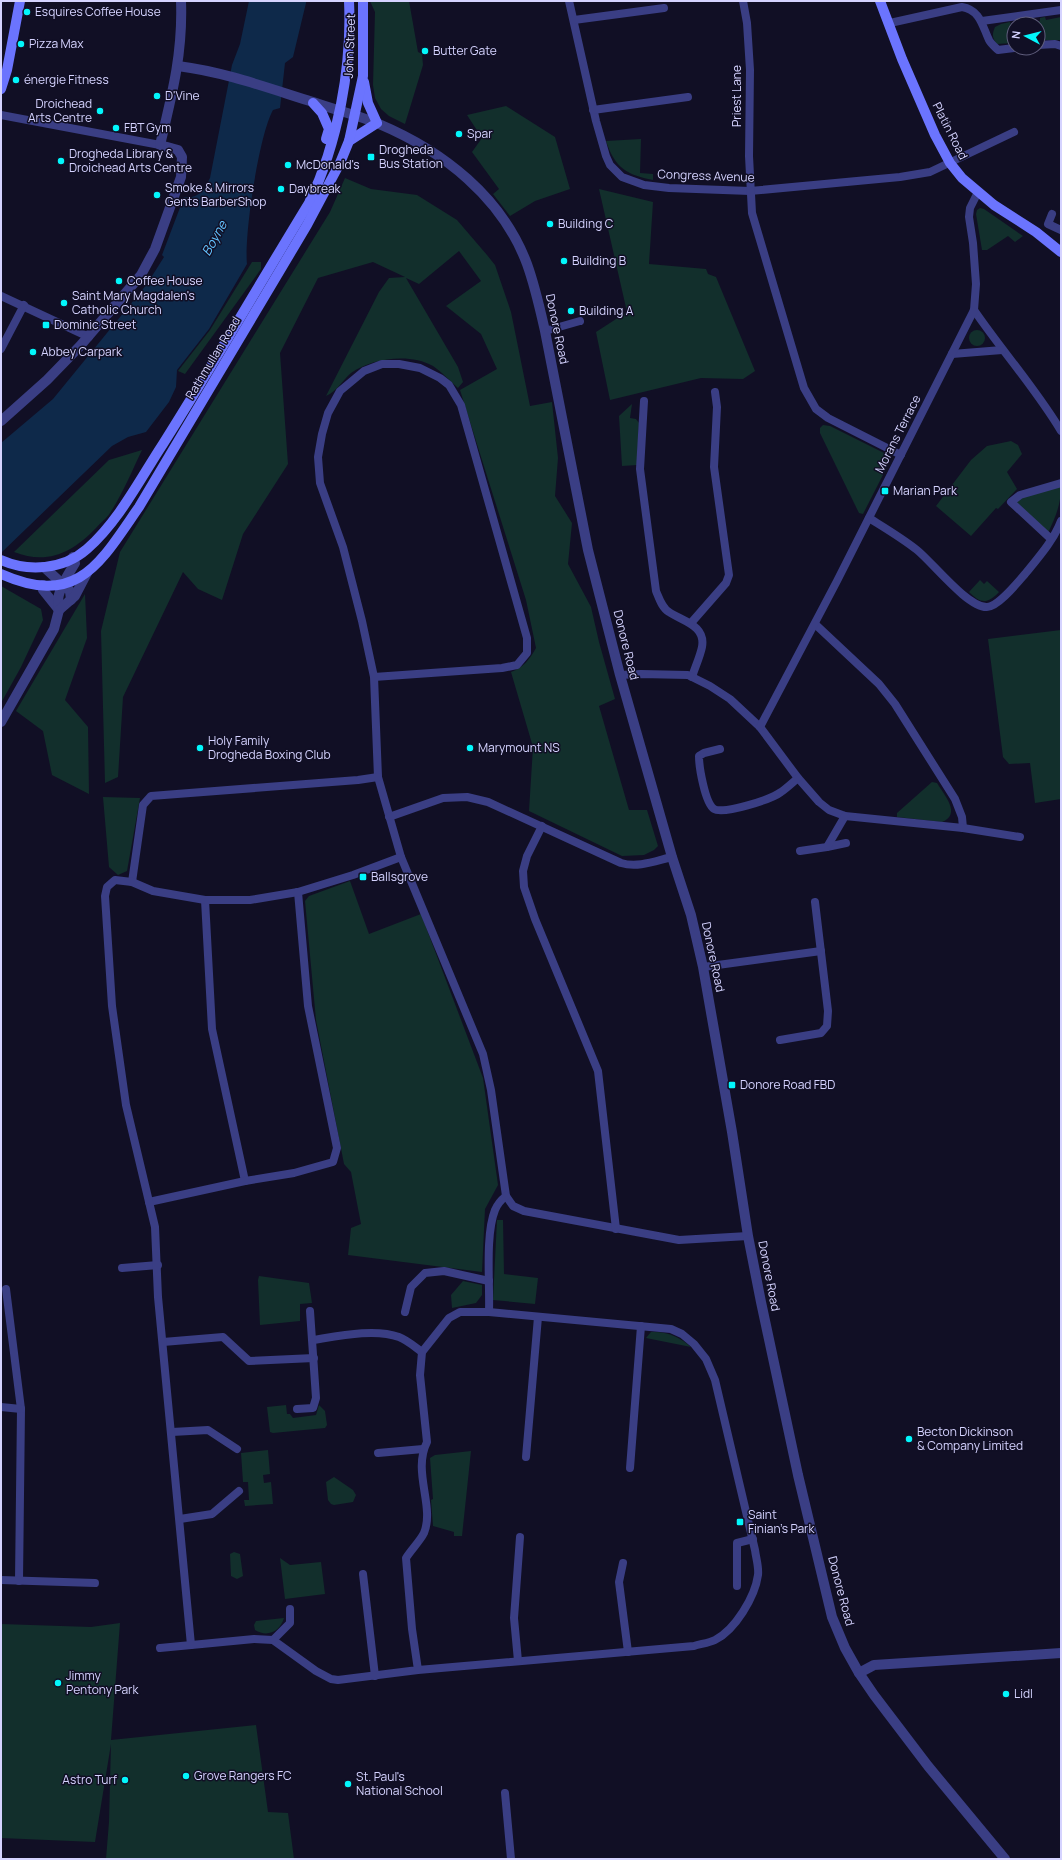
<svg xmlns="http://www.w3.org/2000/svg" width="1062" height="1860" viewBox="0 0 1062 1860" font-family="Manrope,sans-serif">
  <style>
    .green { fill: #122f2c }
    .water { fill: #0e294a }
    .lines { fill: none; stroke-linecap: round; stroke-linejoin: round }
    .minor { stroke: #3a3e84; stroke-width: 8 }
    .tertiary { stroke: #3a3e84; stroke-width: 10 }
    .secondary { stroke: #6b74fe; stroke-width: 10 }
    .poi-dot { fill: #02f7fc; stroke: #110f25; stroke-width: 1.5 }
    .labels { text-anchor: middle; stroke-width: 3; stroke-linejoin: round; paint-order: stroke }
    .poi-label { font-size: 12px; fill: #d5d3ff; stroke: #110f25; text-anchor: start }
    .street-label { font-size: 12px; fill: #d5d3ff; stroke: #110f25 }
    .water-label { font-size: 13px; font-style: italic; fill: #62c2fe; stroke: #110f25 }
  </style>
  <rect width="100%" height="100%" fill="#110f25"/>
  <g class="green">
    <polygon points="370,1 409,1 418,52 422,54 423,65 405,124 389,116 381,109 375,98 373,85 375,12"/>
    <polygon points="1045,17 1046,20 1061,17 1061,40 1042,40 1041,37 1038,38 1038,24 1018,24 1040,21 1040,18"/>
    <path d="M1010,22l1,3h3l-1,18 -16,1c-5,-6 -5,-10 -2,-17l6,-3z"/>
    <polygon points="506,106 555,137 570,189 535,201 510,216 493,194 499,189 472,152 482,138 467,115"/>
    <path d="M641,139l-1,34 13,1v6c-26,-5 -38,-12 -47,-39z"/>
    <path d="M345,178l26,11 46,6 40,25 30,35 8,10 16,47 19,94 22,-4 6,56 -3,38 17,27 -4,41 23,43 8,35 16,57 -16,7 30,104h18l11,36 -4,4 -10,5 -22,1 -93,-45 4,-64 -22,-75c12,-4 19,-13 25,-24l-10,-48 -66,-210 37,-21 -16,-35 -35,-28 35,-25 -22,-30 -40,33 -13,-6 52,89 5,15 -5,6c-8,-7 -16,-16 -25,-22 -23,-13 -61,-8 -82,7 -9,8 -14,18 -25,23l53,-104 10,-14 16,-1 -32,-15 -55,16 -38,75 8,111 -45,70 -21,66 -24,-11 -15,-17 -60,125 -5,80 -13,6 -4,-152 19,-79 210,-340z"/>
    <polygon points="599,189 653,202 649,264 706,269 708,274 716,277 755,371 743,379 701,378 610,400 596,332 627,312"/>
    <polygon points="980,208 984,209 1023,236 1015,242 1008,236 987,250 982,250 976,214 977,210"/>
    <polygon points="252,262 261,262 261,269 185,374 178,371 210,330"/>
    <circle cx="977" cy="338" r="8"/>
    <polygon points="632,404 630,418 636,419 639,423 637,465 622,466 619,416"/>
    <polygon points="823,425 830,426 886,454 889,461 887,467 863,514 859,513 857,509 820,433 820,428"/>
    <polygon points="1011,441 1018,445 1022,454 1007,472 1017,489 998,509 996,508 971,536 936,506 971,460 987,446"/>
    <path d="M142,450c-10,21 -19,43 -32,63 -3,5 -10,10 -14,15 -24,25 -49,37 -82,24l95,-92z"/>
    <path d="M1061,486c0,18 -5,30 -13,47l-30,-27 -1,-5 7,-5z"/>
    <path d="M980,580l4,4 3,-3 12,11c-12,13 -19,11 -30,0z"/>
    <polygon points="1,586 41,609 43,620 21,667 1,703"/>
    <polygon points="85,594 87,638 65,700 88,727 89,794 52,775 43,731 16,711"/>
    <polygon points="1061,630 1061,799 1035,803 1030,763 1009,764 1003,757 988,639"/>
    <path d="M932,782l5,1c7,12 25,31 5,39l-45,-5v-4z"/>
    <polygon points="103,797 140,798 127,871 118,875 109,867"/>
    <polygon points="350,881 369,934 421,914 483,1078 498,1185 485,1209 482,1272 348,1255 351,1228 361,1224 351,1172 344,1164 316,1020 305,901 309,896"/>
    <polygon points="497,1220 503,1220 504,1274 538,1278 535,1304 493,1300"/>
    <polygon points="259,1276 309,1283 312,1303 300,1304 300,1321 260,1325 258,1280"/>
    <polygon points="463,1281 482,1285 482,1295 476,1303 452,1308 451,1295"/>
    <path d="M651,1332c15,-1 29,5 40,15l-45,-9z"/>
    <polygon points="286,1405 287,1414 290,1414 293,1418 316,1415 319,1405 325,1411 327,1425 325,1428 273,1433 270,1432 267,1407"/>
    <polygon points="268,1450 270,1474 263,1475 264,1483 271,1482 273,1504 245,1506 244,1500 249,1500 248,1482 243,1482 241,1453"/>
    <polygon points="471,1451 462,1536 454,1536 454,1532 433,1526 431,1500 433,1499 430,1458 435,1455"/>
    <polygon points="334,1477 353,1490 356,1495 353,1502 334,1505 331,1504 328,1500 326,1482"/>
    <polygon points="234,1552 240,1554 243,1576 237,1579 231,1576 230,1554"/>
    <polygon points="280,1558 290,1565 321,1562 325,1594 285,1599"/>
    <path d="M284,1618c-4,13 -16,20 -29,12l-1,-5 2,-4z"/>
    <polygon points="120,1623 111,1740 256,1725 268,1812 288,1813 294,1859 106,1859 109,1822 111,1744 95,1842 1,1838 1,1624 91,1627"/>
  </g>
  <path class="water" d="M249,1h57v2l-13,54 -8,6 -5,45 -7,2c-14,25 -29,125 -26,154l-38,65 -32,41 -1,17 -7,15 -23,30 -18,5 -16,9 -111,107v-110l52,-44 94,-115 17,-27 -2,-2 22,-58c15,2 20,-7 26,-19l22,-113 8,-21z"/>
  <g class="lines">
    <g class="minor">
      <polyline points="569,1 596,121 606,156 610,165 622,177 644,185 669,188 750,191 900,177 930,172 1014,132"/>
      <polyline points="743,1 747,23 750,70 749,156 752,213 804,388 816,409 828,418 901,455"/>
      <polyline points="574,20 664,8"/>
      <polyline points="982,21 1061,10"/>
      <path d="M890,23l72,-16c18,3 20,18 27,33 2,4 6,7 9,10l16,-2"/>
      <polyline points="1038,45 1055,44 1061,46"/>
      <polyline points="593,110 688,97"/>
      <polyline points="1,115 160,145"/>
      <polyline points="1052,214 1048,224 1061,230"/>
      <polyline points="1,296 89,337"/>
      <path d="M974,310c28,41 62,79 87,121"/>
      <polyline points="545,331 580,321"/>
      <polyline points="1,349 24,305"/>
      <polyline points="952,354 1002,350"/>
      <path d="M644,401l-4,68 16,122c3,7 6,17 13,21 13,9 37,13 33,35 -2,10 -7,20 -10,30"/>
      <path d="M869,518c16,10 33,20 48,32 16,13 51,58 70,57 11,0 31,-25 38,-33 13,-16 29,-34 36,-53"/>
      <polyline points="1051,539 1011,502 1020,495 1061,483"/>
      <polyline points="691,623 726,583 729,575 714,467 717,407 715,392"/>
      <polyline points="815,624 879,684 895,704 955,799 962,817 963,828"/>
      <polyline points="620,675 641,674 688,675 710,686 730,699 760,727 798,778 819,802 829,810 845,816 963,828 1020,837"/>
      <polyline points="374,677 502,668 517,665 527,653 527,638 461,405 449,385 440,378 420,368 399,364 382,364 364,371 340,391 328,413 322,434 318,457 320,483 343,547 362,621 374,677 378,777 401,857 483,1054 491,1090 506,1196 513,1206 524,1211 679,1240 748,1236"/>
      <polyline points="760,727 837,581 974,310 976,284 973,243 969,217 970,208 978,192"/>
      <path d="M720,749l-16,4 -5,3c0,11 6,47 15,53 9,6 58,-10 67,-17 6,-4 11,-9 17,-14"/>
      <path d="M389,817l54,-19 24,-1 21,5 133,61c17,5 34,-2 51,-6"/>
      <polyline points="542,826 527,856 523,871 524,887 535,919 598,1071 616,1229"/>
      <polyline points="827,847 846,843"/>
      <polyline points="800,851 827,847 845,816"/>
      <polyline points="132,882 143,805 151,796 358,780 378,777"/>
      <polyline points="205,900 212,1029 245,1181"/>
      <polyline points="703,967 821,951"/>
      <polyline points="780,1040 821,1033 827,1026 828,1011 815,902"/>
      <polyline points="149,1202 245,1181 294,1173 333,1162 337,1148 308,1006 298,892"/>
      <polyline points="122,1268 158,1265"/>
      <polyline points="6,1289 21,1409 19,1581"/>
      <polyline points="405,1312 411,1287 425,1273 444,1271 489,1281"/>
      <path d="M489,1312c1,-28 -4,-77 6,-102 2,-5 6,-10 11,-14"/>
      <path d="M313,1340c25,-4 62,-12 86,-3 8,3 16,10 23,15"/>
      <polyline points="163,1342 223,1337 249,1361 314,1358"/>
      <polyline points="1,1407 21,1409"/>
      <polyline points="297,1409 313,1408 316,1398 310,1311"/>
      <polyline points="172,1432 208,1430 237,1449"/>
      <polyline points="378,1453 423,1449"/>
      <polyline points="526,1457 538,1317"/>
      <polyline points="630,1468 641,1326"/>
      <polyline points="180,1519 212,1514 239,1491"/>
      <polyline points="623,1563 619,1582 628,1652"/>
      <polyline points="363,1574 375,1676"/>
      <polyline points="1,1580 95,1583"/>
      <polyline points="737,1586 737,1543 753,1539"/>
      <polyline points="273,1640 290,1623 290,1609"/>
      <polyline points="191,1645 158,1297 155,1227 126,1105 112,1006 105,896 107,887 115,880 132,882 153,891 205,900 250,900 298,892 353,875 401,857"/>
      <path d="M160,1648l94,-9 19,1 43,31 15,8 7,1 80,-10 276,-24c6,-2 15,-3 21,-6 20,-10 40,-43 43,-65 1,-8 -2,-17 -3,-25l-40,-170 -9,-21 -12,-15 -12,-10 -11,-5 -182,-17h-29l-11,6 -27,34 -2,23 7,67c-15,30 8,64 -3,91 -4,8 -13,17 -18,25l6,71 6,41"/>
      <polyline points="518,1661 514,1618 520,1537"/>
      <polyline points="505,1793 511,1859"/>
    </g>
    <g class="tertiary">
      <path d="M178,66c47,6 90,22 135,36 22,8 45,13 66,22 64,27 123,73 148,140 8,22 13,45 18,67l43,219 32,125 52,182 19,58 12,52 29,165 16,104 13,66 37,173 34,142 13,31 14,25 15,22 54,71 77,93"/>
      <path d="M1,421l46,-41 33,-34 61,-71 14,-26 26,-72 1,-20 -4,-7 -18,-5c12,-50 23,-92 21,-144"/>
      <polyline points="44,567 70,591 71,600"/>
      <polyline points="43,585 43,590 59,610"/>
      <path d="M59,610c-5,-16 8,-33 16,-47l-2,-6"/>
      <polyline points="1,722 54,629 59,610 75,596 87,573"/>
      <polyline points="859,1673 874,1665 1061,1653"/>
    </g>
    <g class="secondary">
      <polyline points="880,1 902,59 935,135 950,163 962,178 994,205 1036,232 1061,252"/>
      <polyline points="1,89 7,70 20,1"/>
      <polyline points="313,103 322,113 329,129 326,139"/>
      <polyline points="349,141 377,123 368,103 364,82"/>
      <path d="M1,560c27,12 62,10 86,-11 32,-28 53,-70 76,-105 50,-79 97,-161 146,-241 29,-60 43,-136 40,-202"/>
      <path d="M1,574c77,34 99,-11 138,-67l168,-282 33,-62 9,-22 14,-65v-75"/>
    </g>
  </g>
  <g class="poi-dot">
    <circle cx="27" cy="12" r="4"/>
    <circle cx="21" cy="44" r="4"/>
    <circle cx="425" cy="51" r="4"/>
    <circle cx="16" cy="80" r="4"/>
    <circle cx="157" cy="96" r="4"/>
    <circle cx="100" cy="111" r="4"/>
    <circle cx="116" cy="128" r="4"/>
    <circle cx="459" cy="134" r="4"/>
    <rect x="367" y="153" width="8" height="8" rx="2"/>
    <circle cx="61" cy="161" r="4"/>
    <circle cx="288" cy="165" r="4"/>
    <circle cx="281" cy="189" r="4"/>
    <circle cx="157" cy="195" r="4"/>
    <circle cx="550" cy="224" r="4"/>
    <circle cx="564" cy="261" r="4"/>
    <circle cx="119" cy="281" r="4"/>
    <circle cx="64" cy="303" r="4"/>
    <circle cx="571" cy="311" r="4"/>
    <rect x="42" y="321" width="8" height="8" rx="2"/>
    <circle cx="33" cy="352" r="4"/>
    <rect x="881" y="487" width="8" height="8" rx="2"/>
    <circle cx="200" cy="748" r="4"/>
    <circle cx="470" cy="748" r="4"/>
    <rect x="359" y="873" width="8" height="8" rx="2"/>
    <rect x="728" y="1081" width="8" height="8" rx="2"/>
    <circle cx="909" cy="1439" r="4"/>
    <rect x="736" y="1518" width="8" height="8" rx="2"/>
    <circle cx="58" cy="1683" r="4"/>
    <circle cx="1006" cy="1694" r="4"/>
    <circle cx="186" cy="1776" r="4"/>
    <circle cx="125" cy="1780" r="4"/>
    <circle cx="348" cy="1784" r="4"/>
  </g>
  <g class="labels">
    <g class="poi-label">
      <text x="35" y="16">Esquires Coffee House</text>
      <text x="29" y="48">Pizza Max</text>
      <text x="433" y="55">Butter Gate</text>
      <text x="24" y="84">énergie Fitness</text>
      <text x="165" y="100">D'Vine</text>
      <text x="92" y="108" text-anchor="end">Droichead<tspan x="92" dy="14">Arts Centre</tspan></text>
      <text x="124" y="132">FBT Gym</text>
      <text x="467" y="138">Spar</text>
      <text x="379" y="154">Drogheda<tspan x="379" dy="14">Bus Station</tspan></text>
      <text x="69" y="158">Drogheda Library &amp;<tspan x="69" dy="14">Droichead Arts Centre</tspan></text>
      <text x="296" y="169">McDonald's</text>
      <text x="165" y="192">Smoke &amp; Mirrors<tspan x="165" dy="14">Gents BarberShop</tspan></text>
      <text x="289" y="193">Daybreak</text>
      <text x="558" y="228">Building C</text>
      <text x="572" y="265">Building B</text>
      <text x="127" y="285">Coffee House</text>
      <text x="72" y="300">Saint Mary Magdalen's<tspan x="72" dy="14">Catholic Church</tspan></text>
      <text x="579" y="315">Building A</text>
      <text x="54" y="329">Dominic Street</text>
      <text x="41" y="356">Abbey Carpark</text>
      <text x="893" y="495">Marian Park</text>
      <text x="208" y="745">Holy Family<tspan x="208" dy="14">Drogheda Boxing Club</tspan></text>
      <text x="478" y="752">Marymount NS</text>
      <text x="371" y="881">Ballsgrove</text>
      <text x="740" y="1089">Donore Road FBD</text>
      <text x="917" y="1436">Becton Dickinson<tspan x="917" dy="14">&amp; Company Limited</tspan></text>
      <text x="748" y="1519">Saint<tspan x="748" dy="14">Finian's Park</tspan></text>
      <text x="66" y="1680">Jimmy<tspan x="66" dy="14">Pentony Park</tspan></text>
      <text x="1014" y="1698">Lidl</text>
      <text x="194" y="1780">Grove Rangers FC</text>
      <text x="356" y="1781">St. Paul's<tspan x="356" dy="14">National School</tspan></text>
      <text x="117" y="1784" text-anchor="end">Astro Turf</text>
    </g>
    <g class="street-label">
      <text transform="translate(350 46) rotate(-88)" y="4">John Street</text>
      <text transform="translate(737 96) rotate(-90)" y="4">Priest Lane</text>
      <text transform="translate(950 131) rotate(63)" y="4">Platin Road</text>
      <text transform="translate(706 176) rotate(2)" y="4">Congress Avenue</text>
      <text transform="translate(557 329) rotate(78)" y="4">Donore Road</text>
      <text transform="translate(213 358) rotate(-59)" y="4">Rathmullan Road</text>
      <text transform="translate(898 434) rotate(-63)" y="4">Morans Terrace</text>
      <text transform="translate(626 645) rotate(76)" y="4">Donore Road</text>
      <text transform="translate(713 957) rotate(78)" y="4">Donore Road</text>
      <text transform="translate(769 1276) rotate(79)" y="4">Donore Road</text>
      <text transform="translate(841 1591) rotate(75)" y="4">Donore Road</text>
    </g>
    <g class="water-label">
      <text transform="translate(214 238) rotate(-61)" y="5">Boyne</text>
    </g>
  </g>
  <rect width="1062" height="1860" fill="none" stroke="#d5d3ff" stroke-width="4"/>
  <g transform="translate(1026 36) rotate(277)"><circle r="19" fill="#110f25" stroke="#5f5d7c"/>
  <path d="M0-3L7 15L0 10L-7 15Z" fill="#02f7fc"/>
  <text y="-6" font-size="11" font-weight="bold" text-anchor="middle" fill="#d5d3ff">N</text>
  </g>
</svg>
